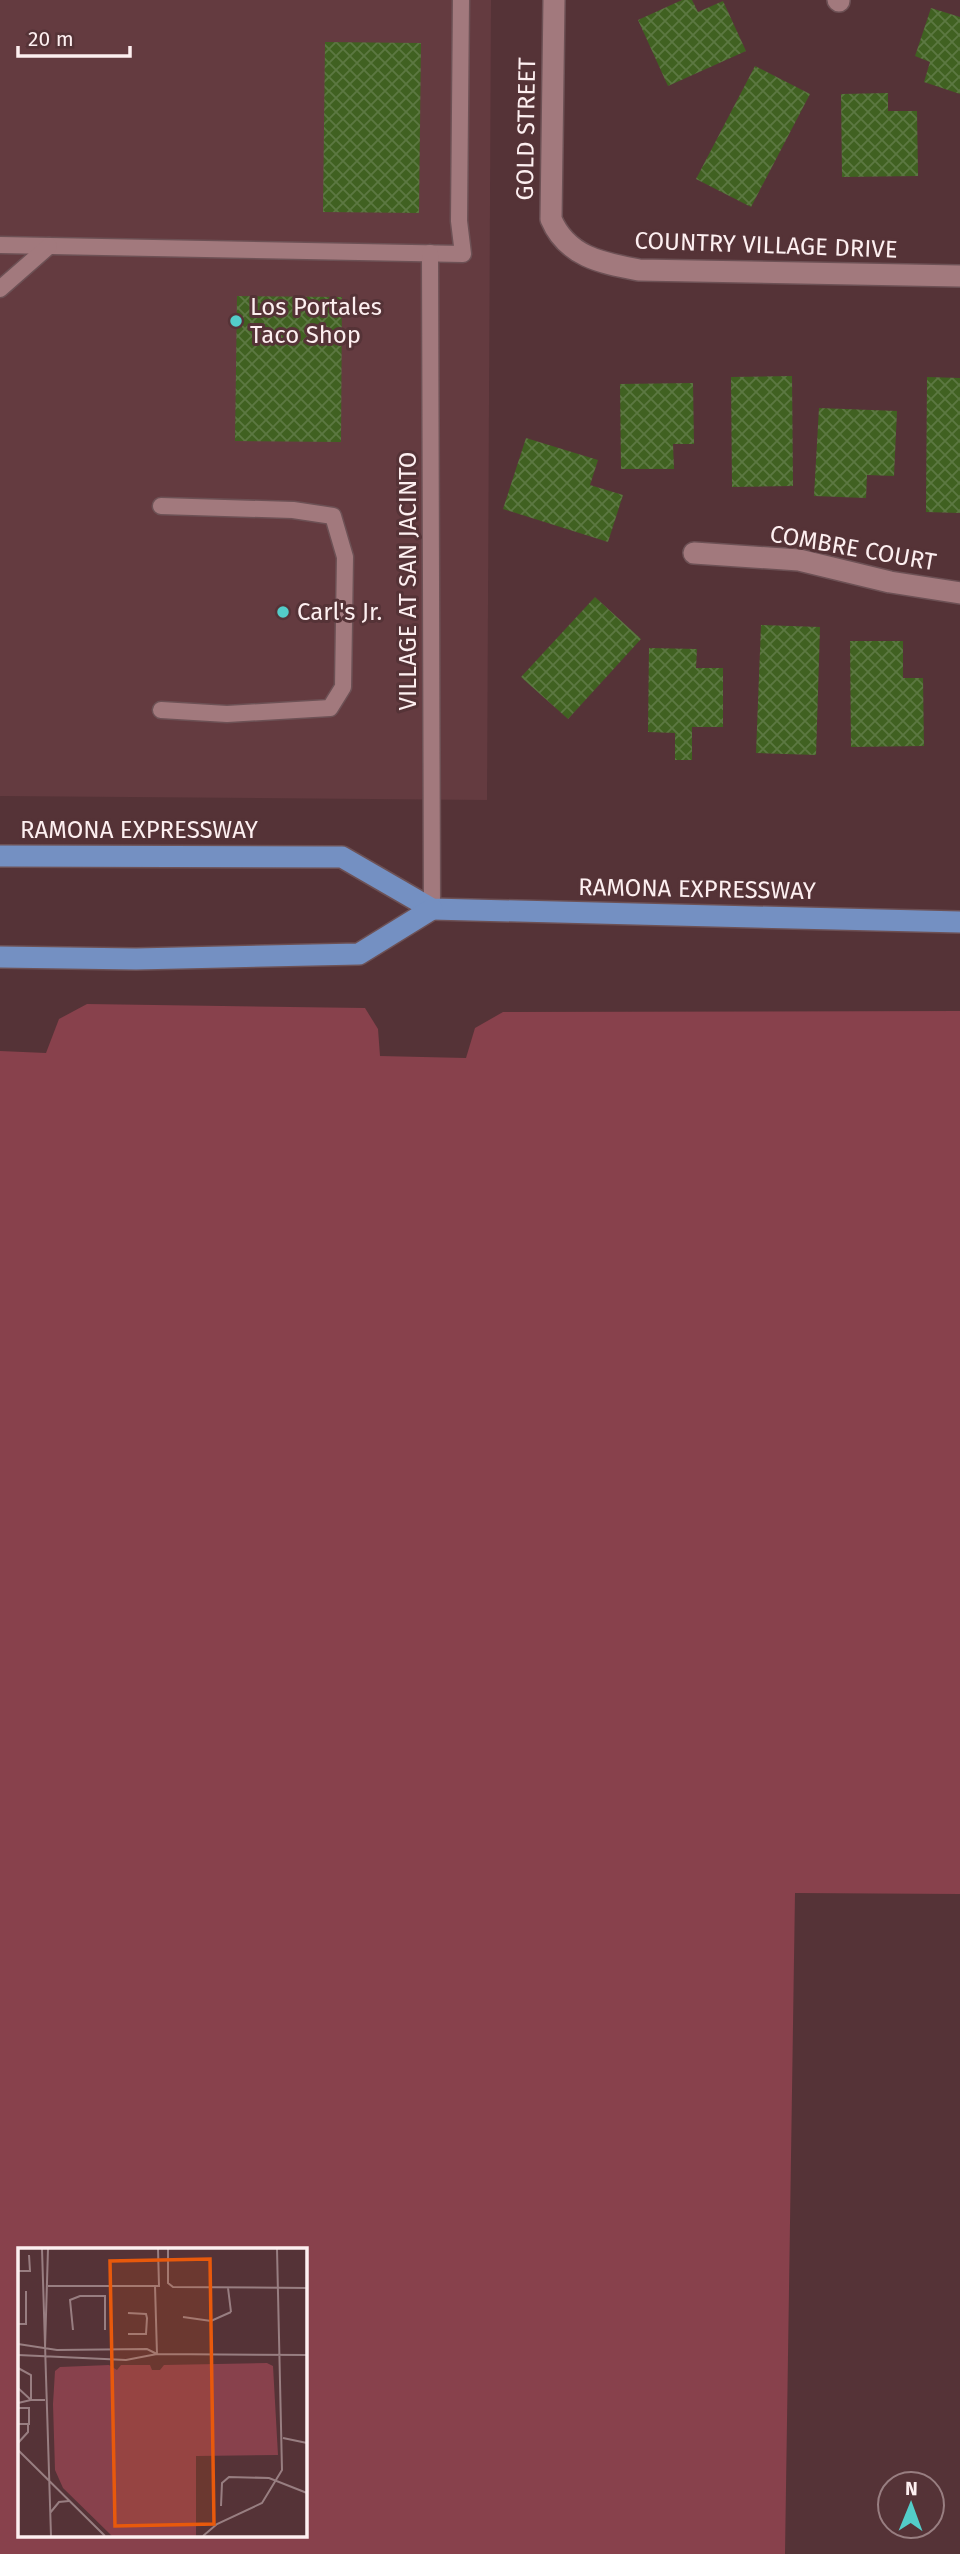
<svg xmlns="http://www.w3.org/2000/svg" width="960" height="2554" viewBox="0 0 960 2554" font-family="'Fira Sans',sans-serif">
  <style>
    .built { fill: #643b40 }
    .grass { fill: #88414c; fill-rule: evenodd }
    .building { fill: url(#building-cross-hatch) }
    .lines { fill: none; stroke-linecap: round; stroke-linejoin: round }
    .service-casing { stroke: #6d5155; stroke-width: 19 }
    .minor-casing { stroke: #6d5155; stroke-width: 24 }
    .primary-casing { stroke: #6d5155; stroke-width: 24 }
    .service { stroke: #a2797d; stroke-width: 16 }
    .minor { stroke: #a2797d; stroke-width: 21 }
    .primary { stroke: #7490c2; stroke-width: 21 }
    .poi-dot { fill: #53cdc9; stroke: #553337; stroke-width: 2.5 }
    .labels { text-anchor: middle; stroke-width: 6; stroke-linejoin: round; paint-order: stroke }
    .street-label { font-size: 24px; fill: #fdeff0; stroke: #553337 }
    .poi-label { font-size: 24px; fill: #fdeff0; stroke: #553337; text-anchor: start }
    .inset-road { fill: none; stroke: #987e81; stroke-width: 2 }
    .view { fill: #e8590c; fill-opacity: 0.15; stroke: #e8590c; stroke-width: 3.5 }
    .inset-edge { fill: none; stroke: #fdeff0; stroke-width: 3.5 }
  </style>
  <defs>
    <pattern id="building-cross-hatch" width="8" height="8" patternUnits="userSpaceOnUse" patternTransform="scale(1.75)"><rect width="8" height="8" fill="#406121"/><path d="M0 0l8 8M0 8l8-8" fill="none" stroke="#5c7842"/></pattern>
  </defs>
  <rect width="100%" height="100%" fill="#553337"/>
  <polygon class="built" points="0,0 491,0 487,800 0,796"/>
  <path class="grass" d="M87,1004l278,4 13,21 2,27 86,2 9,-30 28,-16 457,-1v883l-165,-1 -10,661h-785v-1503l46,2 13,-34zM19,2250h285v285h-285z"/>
  <g class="building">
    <polygon points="682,0 692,0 698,12 723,1 746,51 668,86 638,20"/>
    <polygon points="931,8 960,17 960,94 924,82 930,62 915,56"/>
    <polygon points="325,42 421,43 419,213 323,212"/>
    <polygon points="755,66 810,94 751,207 696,179"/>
    <polygon points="888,93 888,111 917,111 918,176 842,177 841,94"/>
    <polygon points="237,296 342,297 341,442 235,441"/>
    <polygon points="792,376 793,486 732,487 731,377"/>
    <polygon points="927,377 960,378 960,513 926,512"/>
    <polygon points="693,383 694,444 673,444 674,469 621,469 620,384"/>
    <polygon points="819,408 897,411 894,476 867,475 866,498 814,496"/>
    <polygon points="526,438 598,460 590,485 623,495 608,542 503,509"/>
    <polygon points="595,597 641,639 568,719 521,677"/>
    <polygon points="761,625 820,627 816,755 756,753"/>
    <polygon points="850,641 903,641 903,678 923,678 924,746 851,747"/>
    <polygon points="649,648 697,649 696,668 723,668 723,727 692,727 692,760 675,760 675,733 648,732"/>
  </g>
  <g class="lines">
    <g class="service-casing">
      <g id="service">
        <polyline points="0,245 463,254 459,221 461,0"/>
        <polyline points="430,253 432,909"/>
        <polyline points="0,289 49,246"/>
        <polyline points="161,506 293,510 333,516 345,557 343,687 330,708 227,714 161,710"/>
      </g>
    </g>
    <g class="minor-casing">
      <g id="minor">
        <path d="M554,0l-3,219c16,38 51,44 88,51l321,6"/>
        <polyline points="838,0 839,1"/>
        <polyline points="694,553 799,560 890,582 960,593"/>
      </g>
    </g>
    <g class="primary-casing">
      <g id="primary">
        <polyline points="0,856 342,857 432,909 960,922"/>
        <polyline points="0,957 136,959 359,954 432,909"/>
      </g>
    </g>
    <use href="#service" class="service"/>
    <use href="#minor" class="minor"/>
    <use href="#primary" class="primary"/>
  </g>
  <g class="poi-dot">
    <circle cx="236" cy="321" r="7"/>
    <circle cx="283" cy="612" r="7"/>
  </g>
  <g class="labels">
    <g class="street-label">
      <text transform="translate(526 129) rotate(-89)" y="8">GOLD STREET</text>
      <text transform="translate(766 245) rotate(2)" y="8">COUNTRY VILLAGE DRIVE</text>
      <text transform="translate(853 548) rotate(10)" y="8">COMBRE COURT</text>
      <text transform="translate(408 581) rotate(-90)" y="8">VILLAGE AT SAN JACINTO</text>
      <text x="139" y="838">RAMONA EXPRESSWAY</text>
      <text transform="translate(697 889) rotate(1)" y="8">RAMONA EXPRESSWAY</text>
    </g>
    <g class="poi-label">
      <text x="250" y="315">Los Portales<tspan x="250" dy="28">Taco Shop</tspan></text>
      <text x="297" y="620">Carl's Jr.</text>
    </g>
  </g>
  <g transform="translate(18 2248)">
    <rect width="289" height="289" fill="#553337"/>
    <path d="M249,115l6,3 5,89 -82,1v80h-84l-49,-48 -8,-18 -2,-66 2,-33 5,-4 49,-2 8,5 4,-5h29l2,5h8l4,-5z" fill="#88414c"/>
    <path class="inset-road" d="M24,1l9,287M150,1v34l5,4 134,1M0,23h12l-1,-16M30,38h111l-1,-37M137,38l2,68M210,40l3,24M110,65l18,1 1,4 -1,16h-18M165,69l28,4 20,-9M0,76h8v-33M55,82l-3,-30 10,-4h25v34M0,96l39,6 90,-1 10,5M27,100l3,-99M0,107l108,5 31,-6 150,1M0,120l13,7v25l-13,3M0,140l13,12h14M0,160h11v16h-11M265,190l24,5M0,195l10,-11v-8M0,202l87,86M203,258l1,-23 7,-6 40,1 38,15M32,265l9,-11 10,-1M185,288l14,-12 45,-21 20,-33 -5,-221"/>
    <path class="view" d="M192,11l4,265 -99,2 -5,-265z"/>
    <rect width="289" height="289" class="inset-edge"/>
  </g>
  <g transform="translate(911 2505) rotate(1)"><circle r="33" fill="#553337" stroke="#987e81" stroke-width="2"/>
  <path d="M0-5L12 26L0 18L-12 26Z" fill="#53cdc9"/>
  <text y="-10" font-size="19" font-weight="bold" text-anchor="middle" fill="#fdeff0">N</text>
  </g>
  <path d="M18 46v10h112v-10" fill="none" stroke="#fdeff0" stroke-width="3.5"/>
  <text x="28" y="46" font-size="21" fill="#fdeff0" stroke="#553337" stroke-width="5" paint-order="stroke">20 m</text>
</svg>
